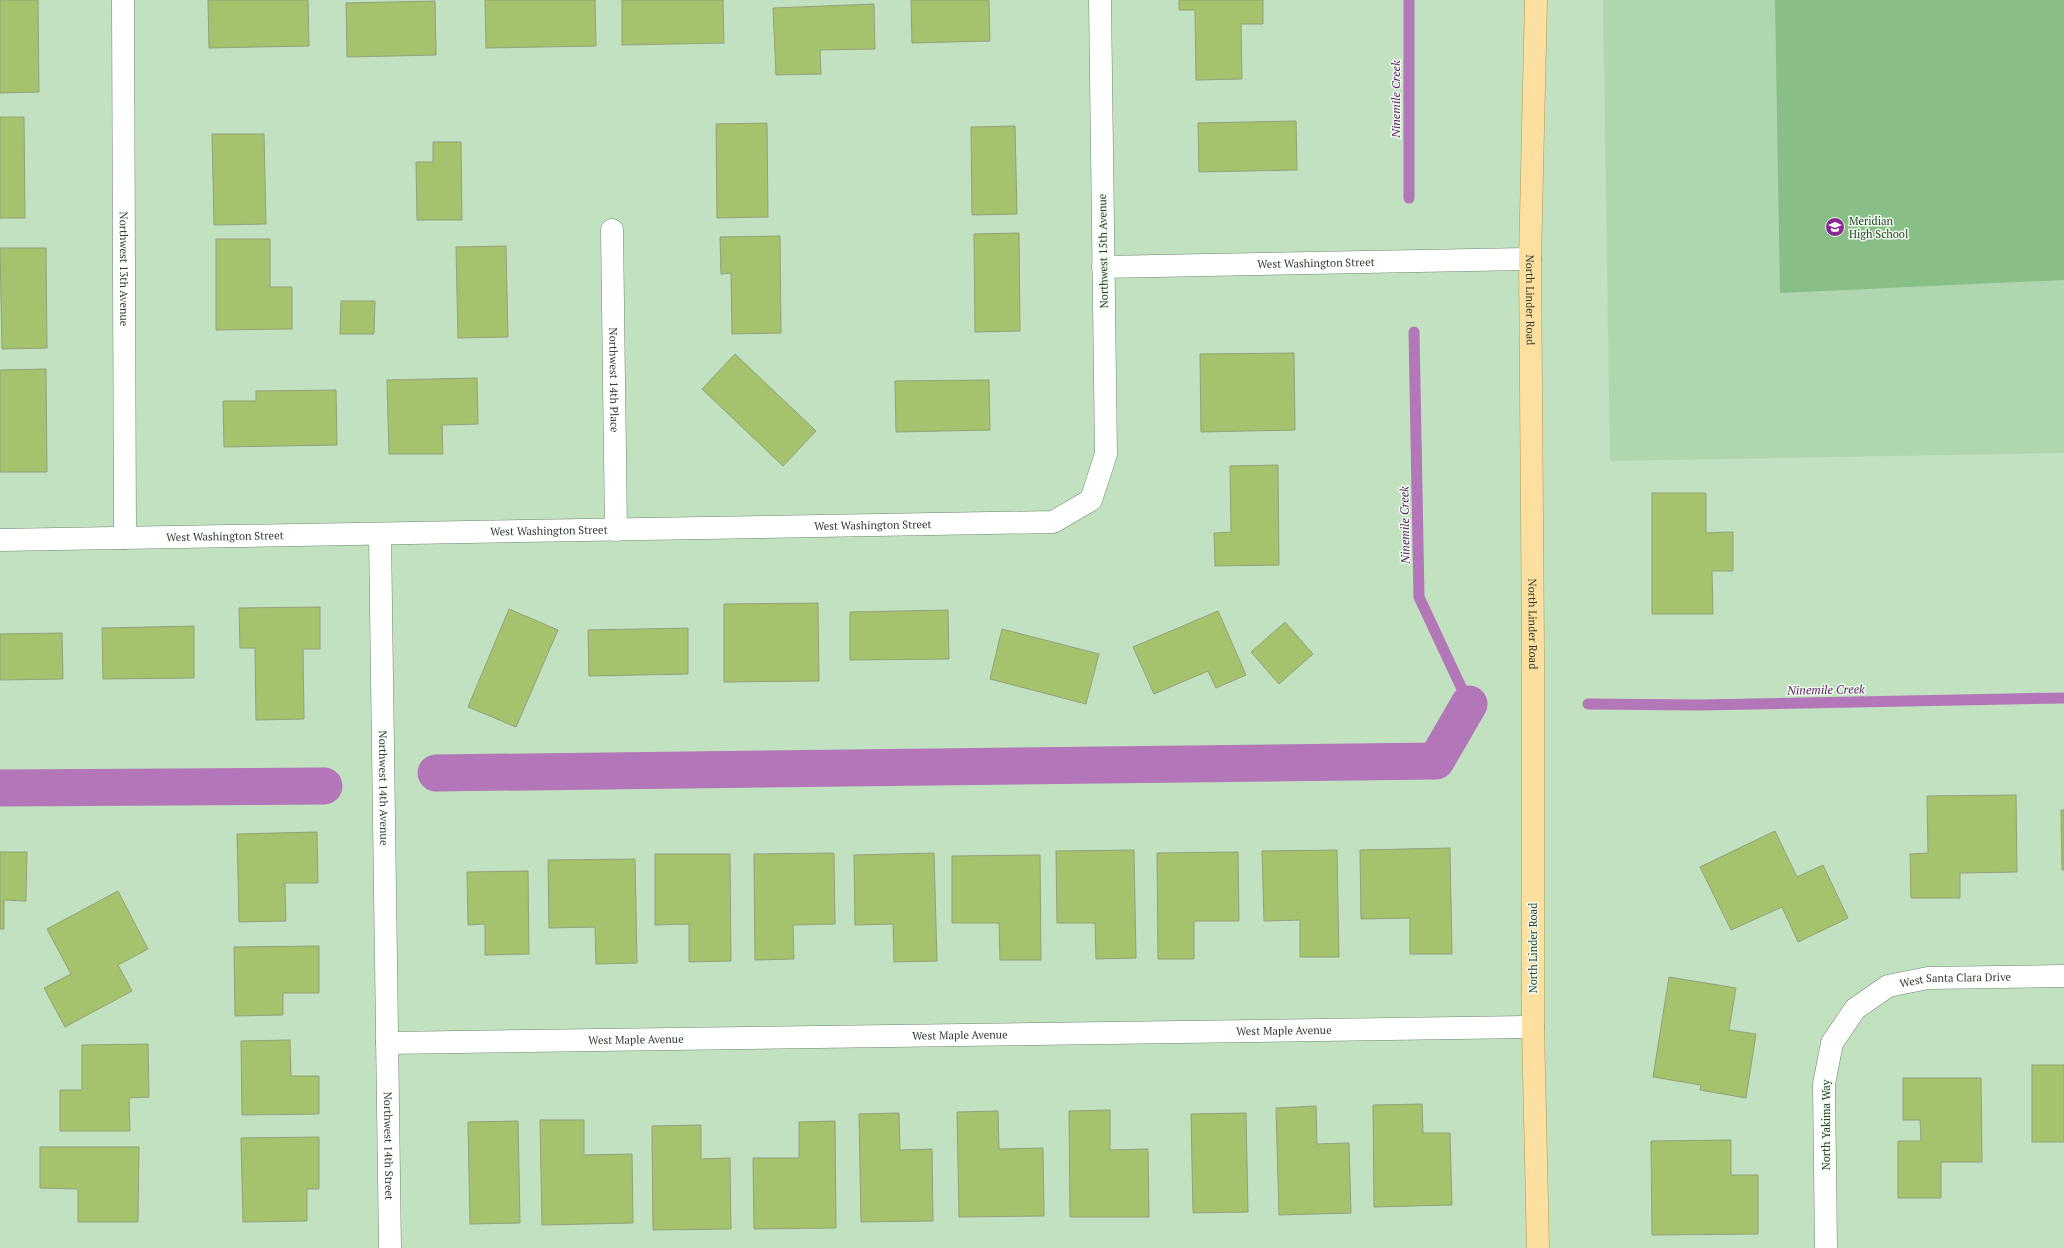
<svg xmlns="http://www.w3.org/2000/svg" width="2064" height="1248" viewBox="0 0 2064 1248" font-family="'PT Serif',serif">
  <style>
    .built { fill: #b0d6af }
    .park { fill: #87bf86 }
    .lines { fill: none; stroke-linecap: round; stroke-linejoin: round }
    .stream { stroke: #b376b8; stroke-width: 11 }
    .canal { stroke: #b376b8; stroke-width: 37 }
    .building { fill: #a5c26c; stroke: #93a17b }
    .minor-casing { stroke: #6c8a6b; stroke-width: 23 }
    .major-casing { stroke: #b4984f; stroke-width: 23 }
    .minor { stroke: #fff; stroke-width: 22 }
    .major { stroke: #fddfa0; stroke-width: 22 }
    .labels { text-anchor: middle; stroke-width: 3; stroke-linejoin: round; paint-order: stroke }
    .poi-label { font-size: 11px; fill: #2e3b2e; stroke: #ecfdec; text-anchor: start }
    .street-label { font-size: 11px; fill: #2e3b2e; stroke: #ecfdec }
    .water-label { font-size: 12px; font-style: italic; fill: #63176a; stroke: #ecfdec }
  </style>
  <rect width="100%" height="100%" fill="#c1e1c0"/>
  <polygon class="built" points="1603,0 2064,0 2064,453 1610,461"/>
  <polygon class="park" points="1775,0 2064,0 2064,280 1780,293"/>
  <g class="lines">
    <g class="stream">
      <polyline points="1409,0 1409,198"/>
      <polyline points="1414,332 1419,597 1469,704 1472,704"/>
      <polyline points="1588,704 1700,705 2064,698"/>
    </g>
    <g class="canal">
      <polyline points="436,773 1436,761 1469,704"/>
      <polyline points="0,788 324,786"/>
    </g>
  </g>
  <g class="building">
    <polygon points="0,0 38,0 39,92 0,93"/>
    <polygon points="208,0 308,0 309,46 209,48"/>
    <polygon points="485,0 595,0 596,46 486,48"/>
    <polygon points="622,0 723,0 724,43 622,45"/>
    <polygon points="911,0 989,0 990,41 912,43"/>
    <polygon points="1179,0 1263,0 1263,24 1241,24 1242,79 1196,80 1195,10 1179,10"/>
    <polygon points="435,1 436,55 347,57 346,3"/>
    <polygon points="874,4 875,49 820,50 821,74 776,75 773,8"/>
    <polygon points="0,117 24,117 25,218 0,218"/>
    <polygon points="1296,121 1297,170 1199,172 1198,123"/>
    <polygon points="767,123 768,217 717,218 716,124"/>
    <polygon points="1015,126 1017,214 972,215 971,127"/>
    <polygon points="212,134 264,134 266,224 214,225"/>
    <polygon points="433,142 461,142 462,220 417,220 416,162 433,162"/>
    <polygon points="1019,233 1020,331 975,332 974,234"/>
    <polygon points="780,236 781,333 732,334 731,273 721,274 720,237"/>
    <polygon points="216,239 270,239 270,287 292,287 292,329 216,330"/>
    <polygon points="506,246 508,337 458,338 456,247"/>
    <polygon points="0,248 46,248 47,348 2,349"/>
    <polygon points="341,301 375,301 374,334 340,334"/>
    <polygon points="1294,353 1295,430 1201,432 1200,354"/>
    <polygon points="735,354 816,431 783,466 702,389"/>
    <polygon points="46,369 47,472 0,472 0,370"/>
    <polygon points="477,378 478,424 442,425 443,454 389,454 387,380"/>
    <polygon points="989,380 990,430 896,432 895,381"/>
    <polygon points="336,390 337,445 224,447 223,401 256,401 256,391"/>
    <polygon points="1278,465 1279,565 1215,566 1214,533 1231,532 1230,466"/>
    <polygon points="1652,493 1706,493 1706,533 1733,532 1733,571 1712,571 1713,614 1652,614"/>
    <polygon points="818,603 819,681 724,682 724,604"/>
    <polygon points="320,607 320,649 303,649 304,719 256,720 255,648 240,648 239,608"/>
    <polygon points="509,609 558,630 516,727 468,707"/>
    <polygon points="948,610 949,659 850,660 850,612"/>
    <polygon points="1218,611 1246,675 1216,688 1208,671 1154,694 1133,647"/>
    <polygon points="1285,622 1313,654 1279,684 1251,652"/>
    <polygon points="194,626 194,678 103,679 102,628"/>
    <polygon points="688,628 688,674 589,676 588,630"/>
    <polygon points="1002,629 1099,654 1086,704 990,679"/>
    <polygon points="62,633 63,679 0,680 0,634"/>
    <polygon points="2016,795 2017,872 1960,873 1960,898 1911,898 1910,854 1928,853 1927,796"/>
    <polygon points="2061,810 2064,810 2064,870 2062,870"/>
    <polygon points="1775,831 1797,877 1823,865 1848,918 1798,942 1782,907 1731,930 1700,867"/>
    <polygon points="317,832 318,883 285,883 286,921 239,922 237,834"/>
    <polygon points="1450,848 1452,954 1410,954 1410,918 1361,919 1360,850"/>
    <polygon points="1134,850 1136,958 1096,959 1095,923 1057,923 1056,851"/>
    <polygon points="1337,850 1339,957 1300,957 1300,920 1264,921 1262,851"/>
    <polygon points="0,852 27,852 26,901 4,900 4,929 0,929"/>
    <polygon points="1238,852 1239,921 1194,921 1194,959 1158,959 1157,853"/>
    <polygon points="834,853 835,924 793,925 794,959 755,960 754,854"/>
    <polygon points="934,853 937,961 894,962 893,924 855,925 854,855"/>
    <polygon points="655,854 730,854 731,961 689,962 689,924 655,925"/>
    <polygon points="1040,855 1041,960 1000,960 999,923 952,923 952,856"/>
    <polygon points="635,859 637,963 596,964 595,927 549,928 548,860"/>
    <polygon points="528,871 529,954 485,955 485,924 468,925 467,872"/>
    <polygon points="118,891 148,949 118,965 132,991 65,1027 44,988 71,974 47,929"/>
    <polygon points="319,946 319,993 283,993 283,1015 235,1016 234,947"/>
    <polygon points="1669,977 1736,988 1729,1030 1756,1034 1746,1098 1700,1090 1701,1085 1653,1077"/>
    <polygon points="290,1040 291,1076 319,1076 319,1114 242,1115 241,1041"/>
    <polygon points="148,1044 149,1097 129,1098 130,1131 60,1131 60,1090 82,1090 82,1045"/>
    <rect x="2032" y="1065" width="32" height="77"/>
    <polygon points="1903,1078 1981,1078 1982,1162 1941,1162 1941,1198 1898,1198 1898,1141 1921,1141 1920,1120 1903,1120"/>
    <polygon points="1422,1104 1423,1133 1450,1133 1452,1205 1374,1207 1373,1105"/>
    <polygon points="1316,1106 1317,1144 1349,1143 1351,1213 1279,1215 1276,1108"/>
    <polygon points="1110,1110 1110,1150 1148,1149 1149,1217 1070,1217 1069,1111"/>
    <polygon points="998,1111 999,1149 1043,1148 1044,1216 959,1217 957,1112"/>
    <polygon points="899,1113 900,1150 932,1149 933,1221 861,1222 859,1114"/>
    <polygon points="1246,1113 1248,1212 1193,1213 1191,1114"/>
    <polygon points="540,1120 584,1120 584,1155 632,1154 633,1223 542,1225"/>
    <polygon points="518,1121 520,1223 470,1224 468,1122"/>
    <polygon points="835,1121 836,1228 754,1229 753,1158 799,1158 799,1122"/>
    <polygon points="701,1125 701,1159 730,1158 731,1229 653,1230 652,1126"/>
    <polygon points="319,1137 319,1189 307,1189 307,1221 243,1222 241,1138"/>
    <polygon points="1731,1140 1731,1175 1758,1175 1758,1234 1652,1235 1651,1141"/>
    <polygon points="40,1147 139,1147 138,1222 78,1222 78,1189 40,1188"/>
  </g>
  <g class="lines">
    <g class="minor-casing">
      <g id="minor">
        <path id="s1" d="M123,0l2,538"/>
        <path id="s2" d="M612,230l4,300"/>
        <path id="s3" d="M1103,267l427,-8"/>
        <path id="s4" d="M380,534l10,714"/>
        <path id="s5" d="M0,540l1053,-18 38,-22 15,-46 -6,-454"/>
        <path id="s6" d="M387,1043l1146,-16"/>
        <path id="s7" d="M1826,1248l-2,-164 8,-41 23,-34 33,-23 40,-8 136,-2"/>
      </g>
    </g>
    <g class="major-casing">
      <g id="major">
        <path id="s8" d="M1536,0l-6,259 3,388v380l5,221"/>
      </g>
    </g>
    <use href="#minor" class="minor"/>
    <use href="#major" class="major"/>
  </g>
  <defs>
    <g id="school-disc" transform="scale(1)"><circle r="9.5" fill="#892992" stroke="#ecfdec"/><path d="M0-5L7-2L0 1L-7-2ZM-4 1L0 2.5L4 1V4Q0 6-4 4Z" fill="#fff"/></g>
  </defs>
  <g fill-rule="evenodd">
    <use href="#school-disc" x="1835" y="227"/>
  </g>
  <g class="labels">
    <g class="poi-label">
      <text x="1849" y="225">Meridian<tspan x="1849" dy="13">High School</tspan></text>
    </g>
    <g class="street-label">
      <text transform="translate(1103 251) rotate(-91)" y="4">Northwest 15th Avenue</text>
      <text dy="4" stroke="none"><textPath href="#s3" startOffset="213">West Washington Street</textPath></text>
      <text dy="4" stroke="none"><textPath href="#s1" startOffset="269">Northwest 13th Avenue</textPath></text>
      <text dy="4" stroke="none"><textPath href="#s8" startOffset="300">North Linder Road</textPath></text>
      <text dy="4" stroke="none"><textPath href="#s2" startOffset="150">Northwest 14th Place</textPath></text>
      <text dy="4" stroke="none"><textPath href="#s5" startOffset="873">West Washington Street</textPath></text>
      <text dy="4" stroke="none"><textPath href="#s5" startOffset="549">West Washington Street</textPath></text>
      <text dy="4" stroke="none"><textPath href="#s5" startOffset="225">West Washington Street</textPath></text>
      <text dy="4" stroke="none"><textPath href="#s8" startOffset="624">North Linder Road</textPath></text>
      <text dy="4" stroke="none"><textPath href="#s4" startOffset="254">Northwest 14th Avenue</textPath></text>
      <text transform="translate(1533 948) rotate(-90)" y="4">North Linder Road</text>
      <text dy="4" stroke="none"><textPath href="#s7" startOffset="355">West Santa Clara Drive</textPath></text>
      <text dy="4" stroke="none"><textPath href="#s6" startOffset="897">West Maple Avenue</textPath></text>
      <text dy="4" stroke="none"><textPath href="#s6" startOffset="573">West Maple Avenue</textPath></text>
      <text dy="4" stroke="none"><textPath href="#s6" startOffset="249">West Maple Avenue</textPath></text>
      <text transform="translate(1826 1125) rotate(-90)" y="4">North Yakima Way</text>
      <text dy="4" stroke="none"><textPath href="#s4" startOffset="612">Northwest 14th Street</textPath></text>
    </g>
    <g class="water-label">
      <text transform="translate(1396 99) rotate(-90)" y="4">Ninemile Creek</text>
      <text transform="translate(1405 525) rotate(-91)" y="4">Ninemile Creek</text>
      <text transform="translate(1826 690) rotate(-1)" y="4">Ninemile Creek</text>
    </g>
  </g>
</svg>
